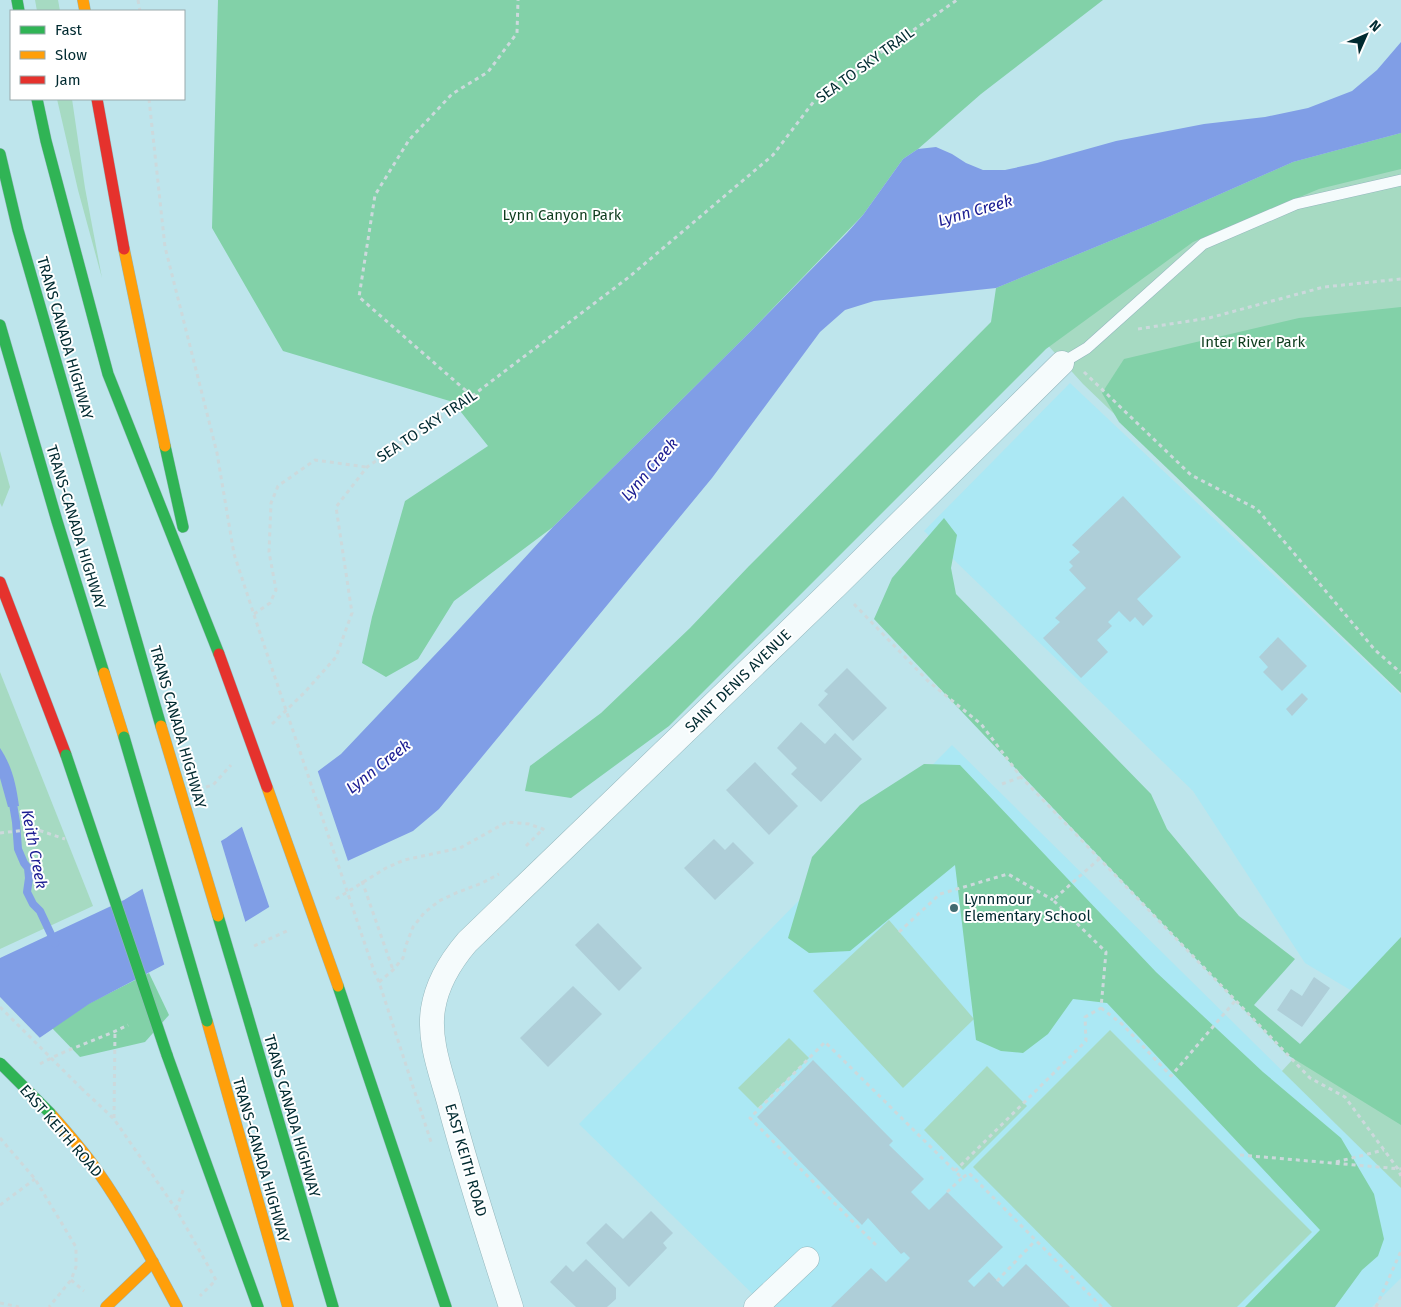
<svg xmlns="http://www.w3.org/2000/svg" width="1401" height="1307" viewBox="0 0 1401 1307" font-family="'Fira Sans',sans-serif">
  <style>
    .built { fill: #abe8f4 }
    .green { fill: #a6dac2 }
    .forest { fill: #82d1a8 }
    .water { fill: #809ee6 }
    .pier { fill: #bee5ec }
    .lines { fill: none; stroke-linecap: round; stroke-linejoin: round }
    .stream { stroke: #809ee6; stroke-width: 8 }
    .building { fill: #aeced8 }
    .lane-casing { stroke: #94b7bd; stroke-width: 12 }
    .street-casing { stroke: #94b7bd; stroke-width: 25 }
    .fast-casing { stroke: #94b7bd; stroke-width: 12 }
    .slow-casing { stroke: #94b7bd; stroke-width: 12 }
    .jam-casing { stroke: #94b7bd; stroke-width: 12 }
    .path { stroke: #ccd9dc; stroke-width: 3; stroke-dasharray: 4 4; stroke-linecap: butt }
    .lane { stroke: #f5fbfc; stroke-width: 11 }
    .street { stroke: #f5fbfc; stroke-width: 24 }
    .fast { stroke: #30b455; stroke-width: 11 }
    .slow { stroke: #ff9f0a; stroke-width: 11 }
    .jam { stroke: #e5322d; stroke-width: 11 }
    .fast-bridge-casing { stroke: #94b7bd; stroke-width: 12; stroke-linecap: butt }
    .slow-bridge-casing { stroke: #94b7bd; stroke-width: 12; stroke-linecap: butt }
    .jam-bridge-casing { stroke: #94b7bd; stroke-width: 12; stroke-linecap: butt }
    .path-bridge { stroke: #ccd9dc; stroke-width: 3; stroke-dasharray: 4 4; stroke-linecap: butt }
    .fast-bridge { stroke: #30b455; stroke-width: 11 }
    .slow-bridge { stroke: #ff9f0a; stroke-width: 11 }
    .jam-bridge { stroke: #e5322d; stroke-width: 11 }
    .poi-dot { fill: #426b72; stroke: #fff; stroke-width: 2 }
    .labels { text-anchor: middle; stroke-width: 4; stroke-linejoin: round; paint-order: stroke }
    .street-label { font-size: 15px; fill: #002a30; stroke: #fff }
    .park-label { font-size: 15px; fill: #0e3c1d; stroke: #fff }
    .poi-label { font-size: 15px; fill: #002a30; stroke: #fff; text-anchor: start }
    .water-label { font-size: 16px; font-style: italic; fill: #1b1c92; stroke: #fff }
  </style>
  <rect width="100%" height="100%" fill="#bee5ec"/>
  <g class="built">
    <polygon points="1070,383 1401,695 1401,937 1352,991 1305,963 1193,791 924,531"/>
    <polygon points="952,745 1401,1188 1401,1278 1372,1307 766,1307 579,1124"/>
  </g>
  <g class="green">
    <polygon points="35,0 58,0 60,11 37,11"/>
    <polygon points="57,99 72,99 85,188 102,278 78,190"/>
    <polygon points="1401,133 1401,689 1083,384 996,288 1166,218 1293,162"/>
    <polygon points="0,451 10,487 2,507 0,503"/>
    <polygon points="0,672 93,906 0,949"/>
    <polygon points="889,920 974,1019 903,1088 813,991"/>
    <polygon points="1401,943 1401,1188 1282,1071"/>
    <polygon points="1110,1030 1312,1232 1237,1307 1112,1307 973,1167"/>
    <polygon points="789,1038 809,1058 758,1108 738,1088"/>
    <polygon points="987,1066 1027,1106 963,1170 924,1130"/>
  </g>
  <g class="forest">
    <polygon points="218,0 1103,0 981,94 918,149 903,159 863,215 751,331 553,527 454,601 418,659 386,677 362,663 372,617 405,501 488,446 453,402 283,351 212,228"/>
    <polygon points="1401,133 1401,169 1319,189 1193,242 1046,349 669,726 571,798 525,791 530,766 601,713 690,628 749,566 991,322 996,288 1166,218 1293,162"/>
    <polygon points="1401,307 1401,693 1119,422 1102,393 1124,359 1299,318"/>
    <polygon points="944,518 957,535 951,568 956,594 1151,794 1167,829 1239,916 1295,959 1254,1005 1300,1044 1401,937 1401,1125 1286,1054 874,619 892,578"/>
    <polygon points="924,764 960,765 1156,972 1263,1072 1341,1138 1374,1194 1384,1239 1378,1256 1362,1270 1335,1307 1245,1307 1320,1230 1107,1003 1073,999 1048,1034 1023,1053 1001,1051 976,1040 955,865 850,951 809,953 788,938 812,857 860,805"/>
    <polygon points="149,973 169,1015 145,1042 80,1057 52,1028 88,1004"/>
  </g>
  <g class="water">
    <polygon points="1401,42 1401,133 1293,162 1166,218 996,288 874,301 845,310 820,332 712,478 439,809 413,831 330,869 245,922 89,1004 0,1065 0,958 124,900 226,838 270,807 341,754 450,639 553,527 751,331 847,233 863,215 903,159 918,149 936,147 952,154 966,163 983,170 1005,170 1037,163 1116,141 1204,124 1265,117 1308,108 1352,91 1377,70"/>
    <path d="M0,748c12,18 16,36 19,58l-11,1 -8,-29z"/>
  </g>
  <g class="pier">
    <polygon points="317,769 349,864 332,872 270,909 241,824"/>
    <polygon points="220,838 246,924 165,967 142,887"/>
    <polygon points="0,997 41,1039 0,1067"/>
  </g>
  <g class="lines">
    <polyline class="stream" points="12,798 16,822 18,849 24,863 28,868 29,878 27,892 33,904 40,911 55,943"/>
  </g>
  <g class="building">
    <polygon points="1123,496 1181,557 1137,599 1153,616 1143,626 1135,617 1130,622 1119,611 1108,622 1112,626 1097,640 1108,652 1081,678 1043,638 1060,622 1055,618 1086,588 1069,570 1073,566 1069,562 1080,552 1072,545"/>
    <polygon points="1278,637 1307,666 1282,691 1263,672 1268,667 1259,657"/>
    <polygon points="847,668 887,708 853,741 818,705 828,694 824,691"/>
    <polygon points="1302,693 1308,699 1292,716 1286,709"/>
    <polygon points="801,722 825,744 835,733 862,759 821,802 791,774 797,768 777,748"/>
    <polygon points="755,762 798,806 769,835 726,790"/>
    <polygon points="714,839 725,850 733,842 754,863 715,900 684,868"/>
    <polygon points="598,923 642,968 619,991 575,945"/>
    <polygon points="1314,977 1330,988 1302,1027 1277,1010 1291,989 1302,996"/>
    <polygon points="573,986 602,1014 548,1067 520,1038"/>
    <polygon points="813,1060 893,1141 889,1145 924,1179 911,1192 929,1210 947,1192 1003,1247 968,1281 974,1287 989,1272 1003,1287 1026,1264 1070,1307 831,1307 871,1268 886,1282 910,1258 904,1252 901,1254 868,1218 862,1225 757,1117"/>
    <polygon points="651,1211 673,1233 663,1243 667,1248 629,1287 586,1243 606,1223 623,1239"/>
    <polygon points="586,1259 616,1288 616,1299 607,1307 576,1307 550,1282 566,1265 573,1272"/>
  </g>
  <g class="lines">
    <g class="lane-casing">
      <polyline id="lane" points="1062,363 1087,348 1203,244 1296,204 1401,180"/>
    </g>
    <g class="street-casing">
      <g id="street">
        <path d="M511,1307c-22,-68 -44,-136 -62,-205 -8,-29 -21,-62 -16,-93 4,-26 17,-47 34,-67l369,-356 226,-223"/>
        <polyline points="756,1307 807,1259"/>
      </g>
    </g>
    <g class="fast-casing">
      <g id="fast">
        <polyline points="17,0 19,11"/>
        <polyline points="37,99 46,141 108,374 219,654"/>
        <polyline points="0,154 18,230 161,726"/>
        <polyline points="0,325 57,521 104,673"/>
        <polyline points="165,446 183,527"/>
        <polyline points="338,986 446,1307"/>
        <polyline points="246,1010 333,1307"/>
        <polyline points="167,1055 258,1307"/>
      </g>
    </g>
    <g class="slow-casing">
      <g id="slow">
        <polyline points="83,0 85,11"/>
        <polyline points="124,249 165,446"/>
        <polyline points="104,673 124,737"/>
        <polyline points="207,1021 288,1307"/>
        <path d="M50,1113c16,18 32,36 46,56 31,44 56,91 81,138"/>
        <polyline points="106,1307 153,1262"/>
      </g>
    </g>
    <g class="jam-casing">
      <g id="jam">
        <polyline points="97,99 124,249"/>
        <polyline points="0,582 66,755"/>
      </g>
    </g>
    <g class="path">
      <polyline points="138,0 140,11"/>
      <polyline points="149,99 165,247 217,453 234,554 259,630"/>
      <polyline points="1138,329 1209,318 1324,287 1401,279"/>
      <polyline points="1084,372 1191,475 1257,509 1375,650 1401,673"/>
      <polyline points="472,396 359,297 375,195 409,140 452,94 488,72 517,33 518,0"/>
      <polyline points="854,604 929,682 981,724 1021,777 1310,1078 1345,1097 1398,1169 1401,1176"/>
      <polyline points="254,614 270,603 276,590 269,552 271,503 278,486 315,460 366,467"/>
      <polyline points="272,724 304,693 336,657 352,613 336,507 367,467 472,396 629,277 773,155 818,96 957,0"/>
      <polyline points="1002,784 1021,777"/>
      <polyline points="206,787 213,785 231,765"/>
      <polyline points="0,833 35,829 65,839"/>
      <polyline points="526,846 543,829"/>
      <polyline points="362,881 393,970"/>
      <polyline points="336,899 386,868 404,860 460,848 507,822 529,824 543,829 546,832"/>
      <polyline points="899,932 940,894 1008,874 1053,900"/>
      <polyline points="254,946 289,930"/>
      <polyline points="374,971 379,982 432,1145"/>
      <polyline points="379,982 393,970 403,958 406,945 413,927 424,913 439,901 456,893 482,883 499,874"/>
      <polyline points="1101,1008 1122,1024 1171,1076 1235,1001"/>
      <path d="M40,1064c28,-16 59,-24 88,-39"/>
      <polyline points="81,1088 114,1119 176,1209 216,1280 200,1296"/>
      <polyline points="114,1118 115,1031"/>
      <polyline points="0,1138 35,1179 76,1247 76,1267 71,1280 49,1307"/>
      <polyline points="1240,1155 1401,1169"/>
      <polyline points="1336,1162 1384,1150"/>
      <polyline points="955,1171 1086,1041 1085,1017 1101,1008 1106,952 1053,900 1099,859"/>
      <polyline points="947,1192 962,1178"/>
      <polyline points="0,1205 35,1179"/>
      <polyline points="176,1209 184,1188"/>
      <polyline points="876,1245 750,1118 825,1042 962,1178 969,1173 1102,1307"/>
      <polyline points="71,1280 84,1291"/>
      <polyline points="997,1281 1035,1241"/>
      <polyline points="0,1303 19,1307"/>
      <polyline points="1376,1307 1401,1251"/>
    </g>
    <use href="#lane" class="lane"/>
    <use href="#street" class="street"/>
    <use href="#fast" class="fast"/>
    <use href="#slow" class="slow"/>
    <use href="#jam" class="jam"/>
    <g class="fast-bridge-casing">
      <g id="fast-bridge">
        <polyline points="124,737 207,1021"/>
        <polyline points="66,755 167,1055"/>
        <polyline points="218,916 246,1010"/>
        <polyline points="0,1063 50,1113"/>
      </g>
    </g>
    <g class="slow-bridge-casing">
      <g id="slow-bridge">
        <polyline points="161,726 218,916"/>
        <polyline points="267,787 338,986"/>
      </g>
    </g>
    <g class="jam-bridge-casing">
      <polyline id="jam-bridge" points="219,654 267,787"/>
    </g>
    <g class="path-bridge">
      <polyline points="259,630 374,971"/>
      <polyline points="0,1007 81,1088"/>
    </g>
    <use href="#fast-bridge" class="fast-bridge"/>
    <use href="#slow-bridge" class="slow-bridge"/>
    <use href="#jam-bridge" class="jam-bridge"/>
  </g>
  <circle class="poi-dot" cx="954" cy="908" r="5"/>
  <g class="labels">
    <g class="street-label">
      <text transform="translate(865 65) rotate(-36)" y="5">SEA TO SKY TRAIL</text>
      <text transform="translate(65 338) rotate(74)" y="5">TRANS CANADA HIGHWAY</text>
      <text transform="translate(427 426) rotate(-34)" y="5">SEA TO SKY TRAIL</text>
      <text transform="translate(76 527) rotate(73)" y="5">TRANS-CANADA HIGHWAY</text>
      <text transform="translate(738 681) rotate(-44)" y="5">SAINT DENIS AVENUE</text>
      <text transform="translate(178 727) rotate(74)" y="5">TRANS CANADA HIGHWAY</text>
      <text transform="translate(292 1116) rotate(74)" y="5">TRANS CANADA HIGHWAY</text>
      <text transform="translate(61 1131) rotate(49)" y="5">EAST KEITH ROAD</text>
      <text transform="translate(261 1160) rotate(74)" y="5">TRANS-CANADA HIGHWAY</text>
      <text transform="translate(466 1160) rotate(74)" y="5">EAST KEITH ROAD</text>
    </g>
    <g class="park-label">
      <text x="562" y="220">Lynn Canyon Park</text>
      <text x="1253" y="347">Inter River Park</text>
    </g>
    <g class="poi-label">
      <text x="964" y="904">Lynnmour<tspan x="964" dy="17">Elementary School</tspan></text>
    </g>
    <g class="water-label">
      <text transform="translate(975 210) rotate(-16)" y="6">Lynn Creek</text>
      <text transform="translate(649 469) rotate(-49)" y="6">Lynn Creek</text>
      <text transform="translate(378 766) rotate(-38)" y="6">Lynn Creek</text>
      <text transform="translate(35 849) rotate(79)" y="6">Keith Creek</text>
    </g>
  </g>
  <rect x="10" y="10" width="175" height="90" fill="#ffffff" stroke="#99aaac"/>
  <rect x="20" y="26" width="25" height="8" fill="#30b455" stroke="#99aaac"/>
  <text x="55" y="35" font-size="15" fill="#002a30">Fast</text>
  <rect x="20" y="51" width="25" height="8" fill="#ff9f0a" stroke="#99aaac"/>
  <text x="55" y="60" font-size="15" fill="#002a30">Slow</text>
  <rect x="20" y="76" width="25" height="8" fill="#e5322d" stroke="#99aaac"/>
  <text x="55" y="85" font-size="15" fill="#002a30">Jam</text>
  <g transform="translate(1366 35) rotate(45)" stroke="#ffffff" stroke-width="4" paint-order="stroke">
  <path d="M0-4L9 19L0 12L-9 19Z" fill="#002a30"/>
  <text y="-8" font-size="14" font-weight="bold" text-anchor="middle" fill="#002a30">N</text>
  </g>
</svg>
